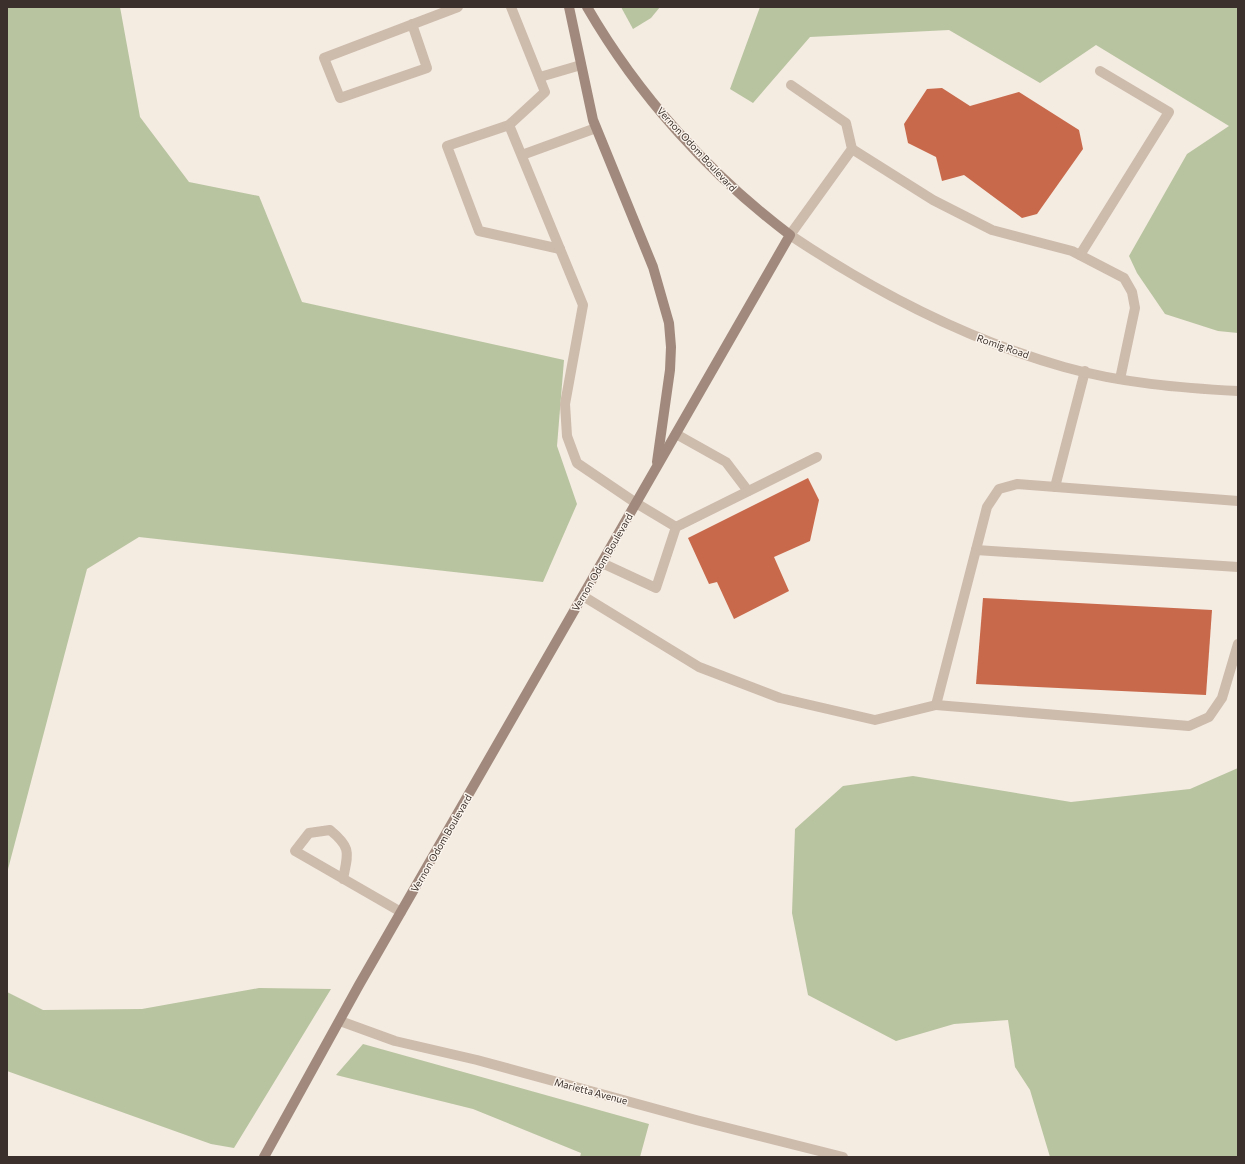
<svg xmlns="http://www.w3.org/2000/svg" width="1245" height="1164" viewBox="0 0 1245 1164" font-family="Commissioner,sans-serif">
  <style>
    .green { fill: #b8c4a0 }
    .building { fill: #c8694b }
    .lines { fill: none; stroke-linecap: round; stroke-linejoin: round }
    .service { stroke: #cdbbac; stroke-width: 10 }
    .minor { stroke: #cdbbac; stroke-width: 10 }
    .tertiary { stroke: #cdbbac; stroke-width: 10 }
    .secondary { stroke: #a18a7d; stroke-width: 10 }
    .labels { text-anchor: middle; stroke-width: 3; stroke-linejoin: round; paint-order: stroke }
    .street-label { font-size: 10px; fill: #3b302b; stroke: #fbf5ee }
  </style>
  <rect width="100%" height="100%" fill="#f4ebe1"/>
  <g class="green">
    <polygon points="7,7 120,7 140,117 189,182 259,196 302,302 564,360 557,446 577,504 543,582 139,537 87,569 7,873"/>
    <polygon points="621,7 660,7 651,18 633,29"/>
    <polygon points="760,7 1238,7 1238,333 1218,331 1165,314 1137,273 1129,256 1187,154 1229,126 1096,45 1040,83 949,30 810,37 753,103 730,89"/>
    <polygon points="1238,768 1238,1157 1050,1157 1030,1090 1015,1067 1008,1020 954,1024 896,1041 808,995 792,913 795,829 843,786 913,776 1071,802 1190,789"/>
    <polygon points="259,988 331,989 234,1148 211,1144 7,1071 7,992 43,1010 142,1009"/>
    <polygon points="363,1044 649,1124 640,1157 580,1157 581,1153 473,1109 336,1075"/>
  </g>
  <g class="building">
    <polygon points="942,88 970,106 1019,92 1079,130 1083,149 1037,214 1022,218 964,175 942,181 936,157 908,143 904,124 927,89"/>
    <polygon points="808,478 819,500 810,541 774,557 789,591 734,619 717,582 709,584 688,538"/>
    <polygon points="983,598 1212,610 1206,695 976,684"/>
  </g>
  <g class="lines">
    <g class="service">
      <polyline points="511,7 545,92 509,125 447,146 479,231 560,249"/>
      <polyline points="412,24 427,68 340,98 324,58 458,7"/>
      <polyline points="540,77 581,65"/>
      <polyline points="509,125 583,305 565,404 567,436 577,463 636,503 676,527"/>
      <polyline points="852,149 933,200 992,230 1072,251 1124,278 1132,292 1135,308 1120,379"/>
      <polyline points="522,155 596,128"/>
      <polyline points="790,235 852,149 846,123 791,85"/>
      <polyline points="1080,255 1169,112 1100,71"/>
      <polyline points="676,434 726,462 748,491"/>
      <polyline points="1055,487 1085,371"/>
      <polyline points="976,550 1238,567"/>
      <polyline points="602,563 656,588 676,527 817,457"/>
      <polyline points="583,596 699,667 780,698 875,720 936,705 987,507 999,489 1017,484 1238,501"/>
      <polyline points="936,705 1189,726 1209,717 1222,698 1238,644"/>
      <path d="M343,879c5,-26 9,-31 -13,-49l-21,3 -14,18 106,61"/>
    </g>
    <polyline class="minor" points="340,1021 395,1041 477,1060 696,1120 843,1157"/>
    <path class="tertiary" d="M790,235c85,57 175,104 274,132 57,16 116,21 174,24"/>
    <g class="secondary">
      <polyline points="569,7 593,120 653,267 669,323 671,347 670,370 657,462"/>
      <path d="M264,1157l95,-172 431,-750c-81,-61 -152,-140 -203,-228"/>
    </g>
  </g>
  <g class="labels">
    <g class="street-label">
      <text transform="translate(697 149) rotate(47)" y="4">Vernon Odom Boulevard</text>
      <text transform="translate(1003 346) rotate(19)" y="4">Romig Road</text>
      <text transform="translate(602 562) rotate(-60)" y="4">Vernon Odom Boulevard</text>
      <text transform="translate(441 843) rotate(-60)" y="4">Vernon Odom Boulevard</text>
      <text transform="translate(591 1091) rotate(15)" y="4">Marietta Avenue</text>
    </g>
  </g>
  <rect width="1245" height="1164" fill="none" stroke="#3b302b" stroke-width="16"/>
</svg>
